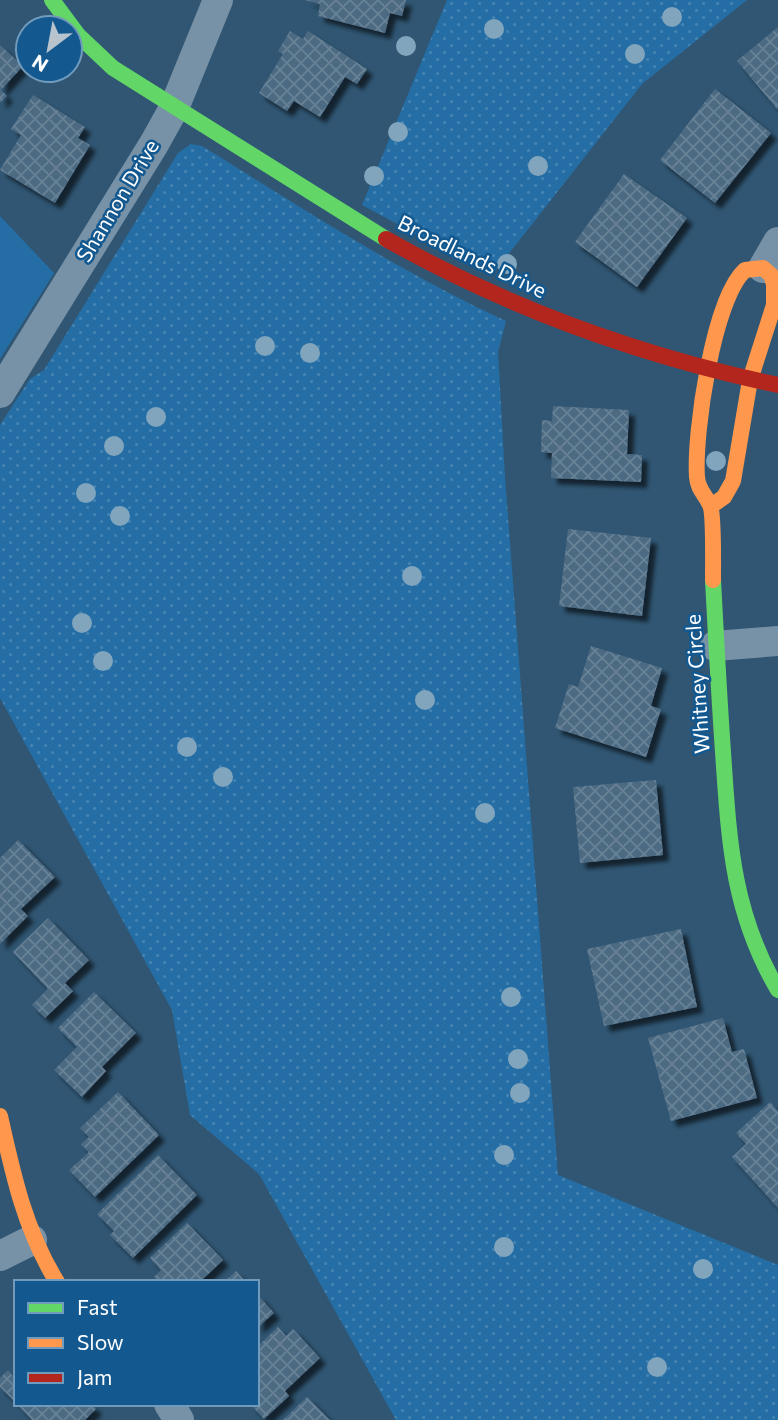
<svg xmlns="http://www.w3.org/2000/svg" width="778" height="1420" viewBox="0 0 778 1420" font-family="Commissioner,sans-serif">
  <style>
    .grass { fill: url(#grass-dots) }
    .park { fill: #246ea5 }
    .building { fill: url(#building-cross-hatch); filter: url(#shadow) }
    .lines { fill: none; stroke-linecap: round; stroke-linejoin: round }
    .street { stroke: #7792a7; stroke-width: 30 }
    .fast { stroke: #63d668; stroke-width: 16 }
    .slow { stroke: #ff974d; stroke-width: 16 }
    .jam { stroke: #b3261e; stroke-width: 16 }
    .tree { fill: #82a5be }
    .labels { text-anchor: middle; stroke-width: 5; stroke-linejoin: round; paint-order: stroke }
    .street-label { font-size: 21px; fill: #fff; stroke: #135990 }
  </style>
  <defs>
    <pattern id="grass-dots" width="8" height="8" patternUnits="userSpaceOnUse" patternTransform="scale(1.75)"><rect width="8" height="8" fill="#246ea5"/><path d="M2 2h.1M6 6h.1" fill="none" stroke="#4584b2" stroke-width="1.8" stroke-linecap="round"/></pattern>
    <pattern id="building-cross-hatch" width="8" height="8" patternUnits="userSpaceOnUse" patternTransform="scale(1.75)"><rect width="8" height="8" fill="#4d6b83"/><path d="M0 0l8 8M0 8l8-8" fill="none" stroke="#688196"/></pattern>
    <filter id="shadow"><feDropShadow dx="6" dy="6" stdDeviation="2" flood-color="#0009"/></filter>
  </defs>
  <rect width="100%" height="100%" fill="#305673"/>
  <g class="grass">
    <polygon points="447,0 747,0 642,84 492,275 362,205"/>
    <path d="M191,144l11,2c100,62 198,126 304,175l-8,31 7,125 53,698 220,90v155h-382l-137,-246 -69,-59 -18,-105 -172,-312v-273l30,-46 14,-9 134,-217z"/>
  </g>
  <polygon class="park" points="0,216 54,273 0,359"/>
  <g class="building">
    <polygon points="305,0 406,0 402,16 390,13 385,33 318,16 320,4"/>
    <polygon points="778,27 778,110 737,61"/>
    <polygon points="290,31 303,39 308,31 367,69 357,84 345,77 320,117 294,101 287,111 259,93 283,54 278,51"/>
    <polygon points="0,45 23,66 1,90 7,96 0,103"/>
    <polygon points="715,89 771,133 715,203 660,160"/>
    <polygon points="33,95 85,127 78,138 90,145 55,203 0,170 21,135 11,129"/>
    <polygon points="624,174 687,218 637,287 575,242"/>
    <polygon points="553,406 629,410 627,454 642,455 641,482 551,478 552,453 541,452 542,420 552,421"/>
    <polygon points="568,529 651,538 642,616 559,606"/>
    <polygon points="591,646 662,668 651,706 661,709 646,757 555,728 569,684 578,687"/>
    <polygon points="656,780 663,855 580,863 573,787"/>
    <polygon points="18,840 55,877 21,909 28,916 0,944 0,858"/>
    <polygon points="48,918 89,960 65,983 73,991 45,1018 32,1005 48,989 13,952"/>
    <polygon points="681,929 697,1007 604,1026 587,949"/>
    <polygon points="94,992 136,1033 102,1067 106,1071 82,1097 54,1070 77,1047 58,1028"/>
    <polygon points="723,1018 732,1052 744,1049 757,1098 671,1121 648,1038"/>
    <polygon points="118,1092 159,1135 95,1197 69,1170 89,1152 81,1144 89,1137 80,1128"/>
    <polygon points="770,1102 778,1111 778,1208 732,1157 746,1144 736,1133"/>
    <polygon points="158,1155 197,1195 133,1258 110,1235 114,1231 97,1214"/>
    <polygon points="187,1223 223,1260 203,1279 205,1282 159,1282 154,1277 161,1270 150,1258"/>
    <polygon points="236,1271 246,1282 224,1282"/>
    <polygon points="257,1294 274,1313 257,1328"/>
    <polygon points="278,1327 286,1336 293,1329 320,1358 285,1391 289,1396 264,1419 250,1404 257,1404 257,1347"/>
    <polygon points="8,1370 13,1376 16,1373 16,1403 0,1387 0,1378"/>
    <polygon points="307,1397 330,1420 283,1420"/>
    <polygon points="17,1404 92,1404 96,1409 85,1420 32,1420"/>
  </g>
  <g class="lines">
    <g class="street">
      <polyline points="763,268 778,242"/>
      <polyline points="0,393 154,144 174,108 218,0"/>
      <polyline points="715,646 778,641"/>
      <polyline points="0,1256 32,1240"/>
      <polyline points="169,1404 179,1420"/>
    </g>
    <g class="fast">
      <polyline points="52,0 78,35 113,68 386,239"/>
      <path d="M713,580c3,57 6,115 10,172 6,88 9,160 55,238"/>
    </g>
    <g class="slow">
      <path d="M711,506l13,-9 9,-16 17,-101 24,-75v-21l-3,-9 -8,-7 -18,2c-32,29 -51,164 -48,207 1,13 8,17 13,28 4,8 3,63 3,75"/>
      <path d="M0,1116c13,59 25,114 57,166"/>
    </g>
    <path class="jam" d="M386,239c122,69 255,117 392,146"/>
  </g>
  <g class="tree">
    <circle cx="672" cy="17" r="10"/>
    <circle cx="494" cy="29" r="10"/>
    <circle cx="406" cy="46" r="10"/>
    <circle cx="635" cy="54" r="10"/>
    <circle cx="398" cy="132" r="10"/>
    <circle cx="538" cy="166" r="10"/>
    <circle cx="374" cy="176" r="10"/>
    <circle cx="507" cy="264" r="10"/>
    <circle cx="265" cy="346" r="10"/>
    <circle cx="310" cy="353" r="10"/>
    <circle cx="156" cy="417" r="10"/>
    <circle cx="114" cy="446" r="10"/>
    <circle cx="716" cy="461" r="10"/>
    <circle cx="86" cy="493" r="10"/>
    <circle cx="120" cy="516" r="10"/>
    <circle cx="412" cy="576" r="10"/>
    <circle cx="82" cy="623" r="10"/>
    <circle cx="103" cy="661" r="10"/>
    <circle cx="425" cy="700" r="10"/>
    <circle cx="187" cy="747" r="10"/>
    <circle cx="223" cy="777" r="10"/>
    <circle cx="485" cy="813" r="10"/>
    <circle cx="511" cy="997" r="10"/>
    <circle cx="518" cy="1059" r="10"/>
    <circle cx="520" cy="1093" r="10"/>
    <circle cx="504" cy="1155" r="10"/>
    <circle cx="504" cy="1247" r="10"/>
    <circle cx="703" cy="1269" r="10"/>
    <circle cx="657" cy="1367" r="10"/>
  </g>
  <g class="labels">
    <g class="street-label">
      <text transform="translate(118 201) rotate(-59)" y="7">Shannon Drive</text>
      <text transform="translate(472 257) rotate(26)" y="7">Broadlands Drive</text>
      <text transform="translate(698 684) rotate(-94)" y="7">Whitney Circle</text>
    </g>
  </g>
  <rect x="14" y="1280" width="245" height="126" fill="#135990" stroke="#719bbc" stroke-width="2"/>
  <rect x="28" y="1303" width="35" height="10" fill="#63d668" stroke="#719bbc" stroke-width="2"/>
  <text x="77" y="1315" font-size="21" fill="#ffffff">Fast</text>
  <rect x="28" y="1338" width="35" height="10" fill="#ff974d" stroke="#719bbc" stroke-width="2"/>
  <text x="77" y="1350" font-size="21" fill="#ffffff">Slow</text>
  <rect x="28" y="1373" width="35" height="10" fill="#b3261e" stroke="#719bbc" stroke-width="2"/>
  <text x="77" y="1385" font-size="21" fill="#ffffff">Jam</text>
  <g transform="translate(49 49) rotate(212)"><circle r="33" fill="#135990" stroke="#719bbc" stroke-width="2"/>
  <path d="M0-5L12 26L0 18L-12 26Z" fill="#b7c4ce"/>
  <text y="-10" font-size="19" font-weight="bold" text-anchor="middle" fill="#ffffff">N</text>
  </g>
</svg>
